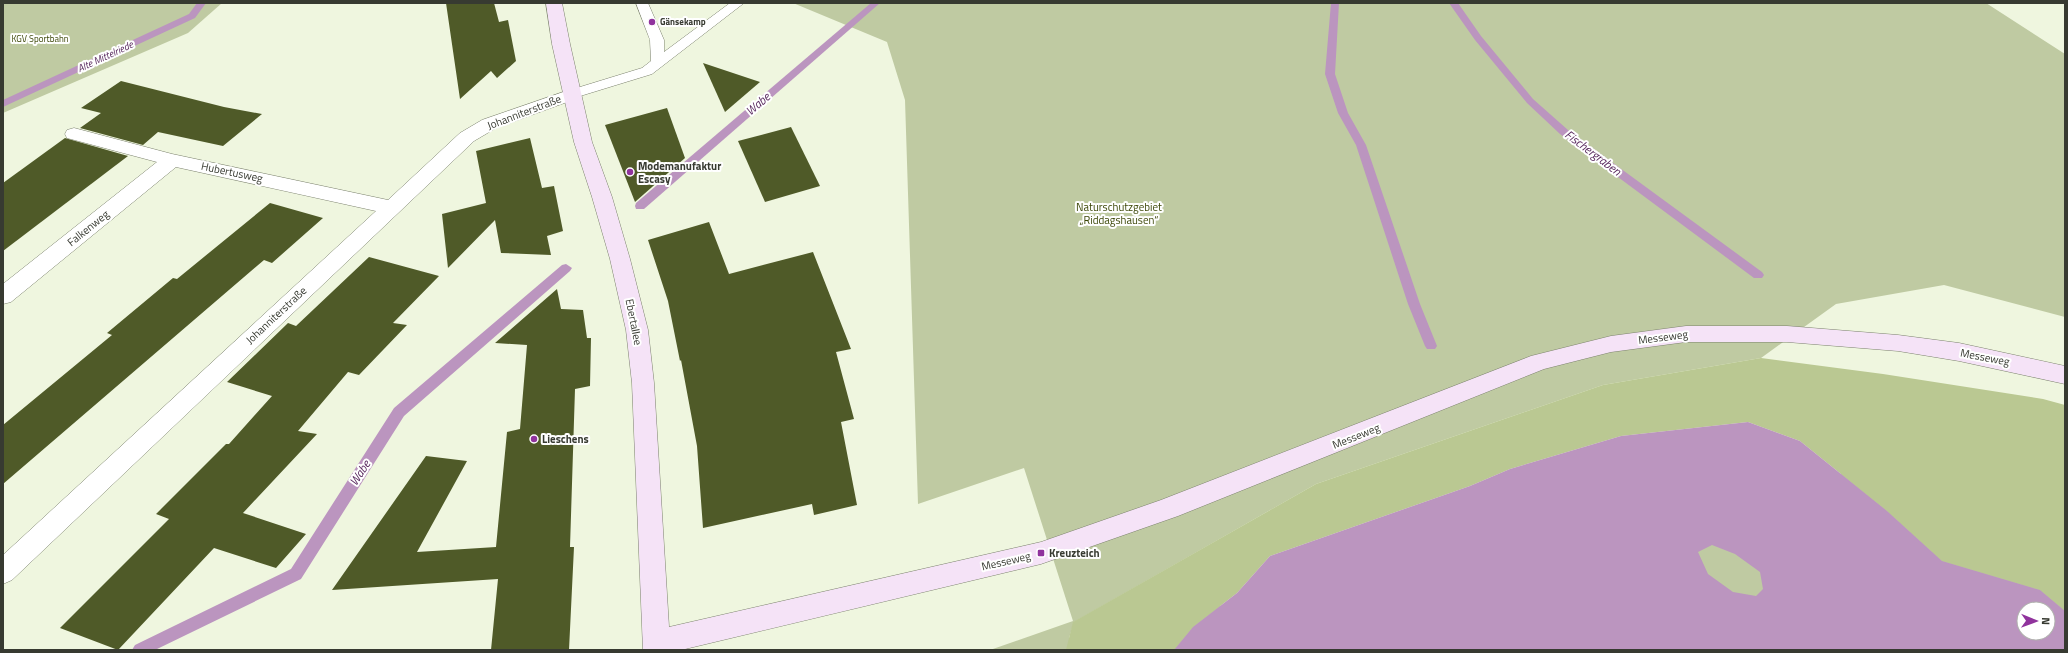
<svg xmlns="http://www.w3.org/2000/svg" width="2068" height="653" viewBox="0 0 2068 653" font-family="'Titillium Web',sans-serif">
  <style>
    .green { fill: #bfcaa2; fill-rule: evenodd }
    .forest { fill: #bac892 }
    .water { fill: #bb95bf; fill-rule: evenodd }
    .lines { fill: none; stroke-linecap: round; stroke-linejoin: round }
    .stream { fill: #bb95bf; fill-rule: evenodd }
    .building { fill: #4f5a28 }
    .lane-casing { stroke: #7c826e; stroke-width: 1 }
    .street-casing { stroke: #7c826e; stroke-width: 1 }
    .secondary-casing { stroke: #7c826e; stroke-width: 1 }
    .lane { fill: #fff; fill-rule: evenodd }
    .street { fill: #fff; fill-rule: evenodd }
    .secondary { fill: #f5e3f7; fill-rule: evenodd }
    .poi-dot { fill: #90339d; stroke: #fff; stroke-width: 1.5 }
    .labels { text-anchor: middle; stroke-width: 4; stroke-linejoin: round; paint-order: stroke }
    .far-poi-label { font-size: 9px; font-weight: bold; fill: #373a31; stroke: #fff; text-anchor: start }
    .far-park-label { font-size: 9px; fill: #3a4505; stroke: #fff }
    .far-water-label { font-size: 10px; font-style: italic; fill: #59295f; stroke: #fff }
    .street-label { font-size: 11px; fill: #373a31; stroke: #fff }
    .poi-label { font-size: 11px; font-weight: bold; fill: #373a31; stroke: #fff; text-anchor: start }
    .park-label { font-size: 11px; fill: #3a4505; stroke: #fff }
    .water-label { font-size: 12px; font-style: italic; fill: #59295f; stroke: #fff }
  </style>
  <rect width="100%" height="100%" fill="#eff6df"/>
  <g class="green">
    <polygon points="3,3 222,3 188,33 3,113"/>
    <path d="M793,3h1193l79,51v263l-121,-32 -108,19 -75,54 -158,27 -287,99 -242,138 -5,16 996,-212v224h-1075l83,-29 -49,-153 -106,36 -13,-404 -18,-58zM2024,609h24v24h-24z"/>
  </g>
  <polygon class="forest" points="1761,358 1883,374 2043,399 2065,405 2065,611 2040,590 1942,561 1887,511 1800,441 1748,422 1621,436 1510,469 1470,486 1270,556 1237,593 1193,627 1174,650 1066,650 1073,622 1316,484 1603,385"/>
  <path class="water" d="M1748,422l52,19 87,70 55,50 98,29 25,21v39h-891l19,-23 44,-34 33,-37 200,-70 40,-17 111,-33zM1712,545l23,9 25,18 3,17 -7,7 -23,-4 -25,-18 -10,-22zM2024,609h24v24h-24z"/>
  <g class="lines">
    <g class="stream">
      <polygon points="197,3 206,3 195,18 3,107 3,100 189,14"/>
      <polygon points="871,3 880,3 644,209 636,209 635,206 636,203"/>
      <polygon points="1331,3 1339,3 1335,74 1348,113 1366,145 1420,304 1437,346 1435,349 1427,349 1425,346 1408,304 1356,145 1338,113 1325,74"/>
      <polygon points="1449,3 1458,3 1481,36 1533,99 1568,130 1762,272 1764,275 1762,278 1754,278 1560,134 1527,103 1475,40"/>
      <polygon points="566,264 572,268 570,271 404,416 301,579 155,650 132,650 135,645 291,569 394,408 562,265"/>
    </g>
  </g>
  <g class="building">
    <polygon points="446,3 494,3 499,22 508,20 516,61 497,78 491,71 460,99"/>
    <polygon points="703,63 760,82 725,112"/>
    <polygon points="121,81 224,107 262,114 223,146 158,132 143,145 80,128 101,113 81,108"/>
    <polygon points="667,108 685,158 635,202 605,125"/>
    <polygon points="791,127 820,186 765,202 738,141"/>
    <polygon points="65,138 128,156 3,251 3,183"/>
    <polygon points="530,138 542,188 554,186 563,231 547,236 551,255 501,253 495,220 448,268 442,214 486,203 476,151"/>
    <polygon points="270,203 323,218 272,263 264,260 3,484 3,425 112,335 107,333 173,278 177,279"/>
    <polygon points="709,222 729,274 813,252 851,349 836,352 854,419 841,422 857,505 814,515 812,504 703,528 697,446 681,360 680,361 668,301 648,240"/>
    <polygon points="369,257 439,276 393,323 407,325 359,375 348,372 298,431 317,434 243,513 306,534 276,568 214,548 118,650 60,628 169,519 156,514 226,444 229,444 272,396 227,382 288,323 296,326"/>
    <polygon points="557,289 561,309 583,310 587,338 591,338 590,386 575,389 570,547 574,547 569,650 491,650 498,579 332,590 426,456 467,461 417,552 496,547 507,432 520,429 527,345 495,343"/>
  </g>
  <g class="lines">
    <g class="lane-casing">
      <polygon id="lane" points="636,3 648,3 664,40 664,52 730,3 744,3 652,74 577,97 567,97 565,94 567,91 642,68 651,61 650,40"/>
    </g>
    <g class="street-casing">
      <polygon id="street" points="572,89 578,90 581,94 578,98 496,128 474,141 12,580 3,584 3,555 376,211 176,167 11,302 3,304 3,284 157,162 67,138 65,134 67,130 74,128 172,154 388,200 460,133 482,120"/>
    </g>
    <g class="secondary-casing">
      <polygon id="secondary" points="546,3 562,3 570,44 592,142 612,197 630,259 648,330 654,383 669,627 1041,542 1161,500 1531,356 1611,336 1686,326 1787,326 1898,335 1959,343 2065,366 2065,384 1959,361 1898,351 1787,342 1686,342 1611,352 1544,369 1178,516 1041,564 681,650 643,650 632,383 626,330 610,259 592,197 574,142 552,44"/>
    </g>
    <use href="#lane" class="lane"/>
    <use href="#street" class="street"/>
    <use href="#secondary" class="secondary"/>
  </g>
  <g class="poi-dot">
    <circle cx="652" cy="22" r="4"/>
    <circle cx="630" cy="172" r="4"/>
    <circle cx="534" cy="439" r="4"/>
    <rect x="1037" y="549" width="8" height="8" rx="2"/>
  </g>
  <g class="labels">
    <g class="far-poi-label">
      <text x="660" y="25">Gänsekamp</text>
    </g>
    <g class="far-park-label">
      <text x="40" y="42">KGV Sportbahn</text>
    </g>
    <g class="far-water-label">
      <text transform="translate(105 56) rotate(-25)" y="4">Alte Mittelriede</text>
    </g>
    <g class="street-label">
      <text transform="translate(524 112) rotate(-21)" y="4">Johanniterstraße</text>
      <text transform="translate(232 172) rotate(12)" y="4">Hubertusweg</text>
      <text transform="translate(88 228) rotate(-39)" y="4">Falkenweg</text>
      <text transform="translate(276 315) rotate(-43)" y="4">Johanniterstraße</text>
      <text transform="translate(634 322) rotate(79)" y="4">Ebertallee</text>
      <text transform="translate(1663 337) rotate(-7)" y="4">Messeweg</text>
      <text transform="translate(1985 357) rotate(11)" y="4">Messeweg</text>
      <text transform="translate(1356 436) rotate(-22)" y="4">Messeweg</text>
      <text transform="translate(1006 561) rotate(-13)" y="4">Messeweg</text>
    </g>
    <g class="poi-label">
      <text x="638" y="170">Modemanufaktur<tspan x="638" dy="13">Escasy</tspan></text>
      <text x="542" y="443">Lieschens</text>
      <text x="1049" y="557">Kreuzteich</text>
    </g>
    <g class="park-label">
      <text x="1119" y="211">Naturschutzgebiet<tspan x="1119" dy="13">„Riddagshausen“</tspan></text>
    </g>
    <g class="water-label">
      <text transform="translate(758 104) rotate(-41)" y="4">Wabe</text>
      <text transform="translate(1593 153) rotate(37)" y="4">Fischergraben</text>
      <text transform="translate(360 473) rotate(-57)" y="4">Wabe</text>
    </g>
  </g>
  <rect width="2068" height="653" fill="none" stroke="#373a31" stroke-width="8"/>
  <g transform="translate(2036 621) rotate(91)"><circle r="19" fill="#ffffff" stroke="#afb0ad"/>
  <path d="M0-3L7 15L0 10L-7 15Z" fill="#90339d"/>
  <text y="-6" font-size="11" font-weight="bold" text-anchor="middle" fill="#373a31">N</text>
  </g>
</svg>
